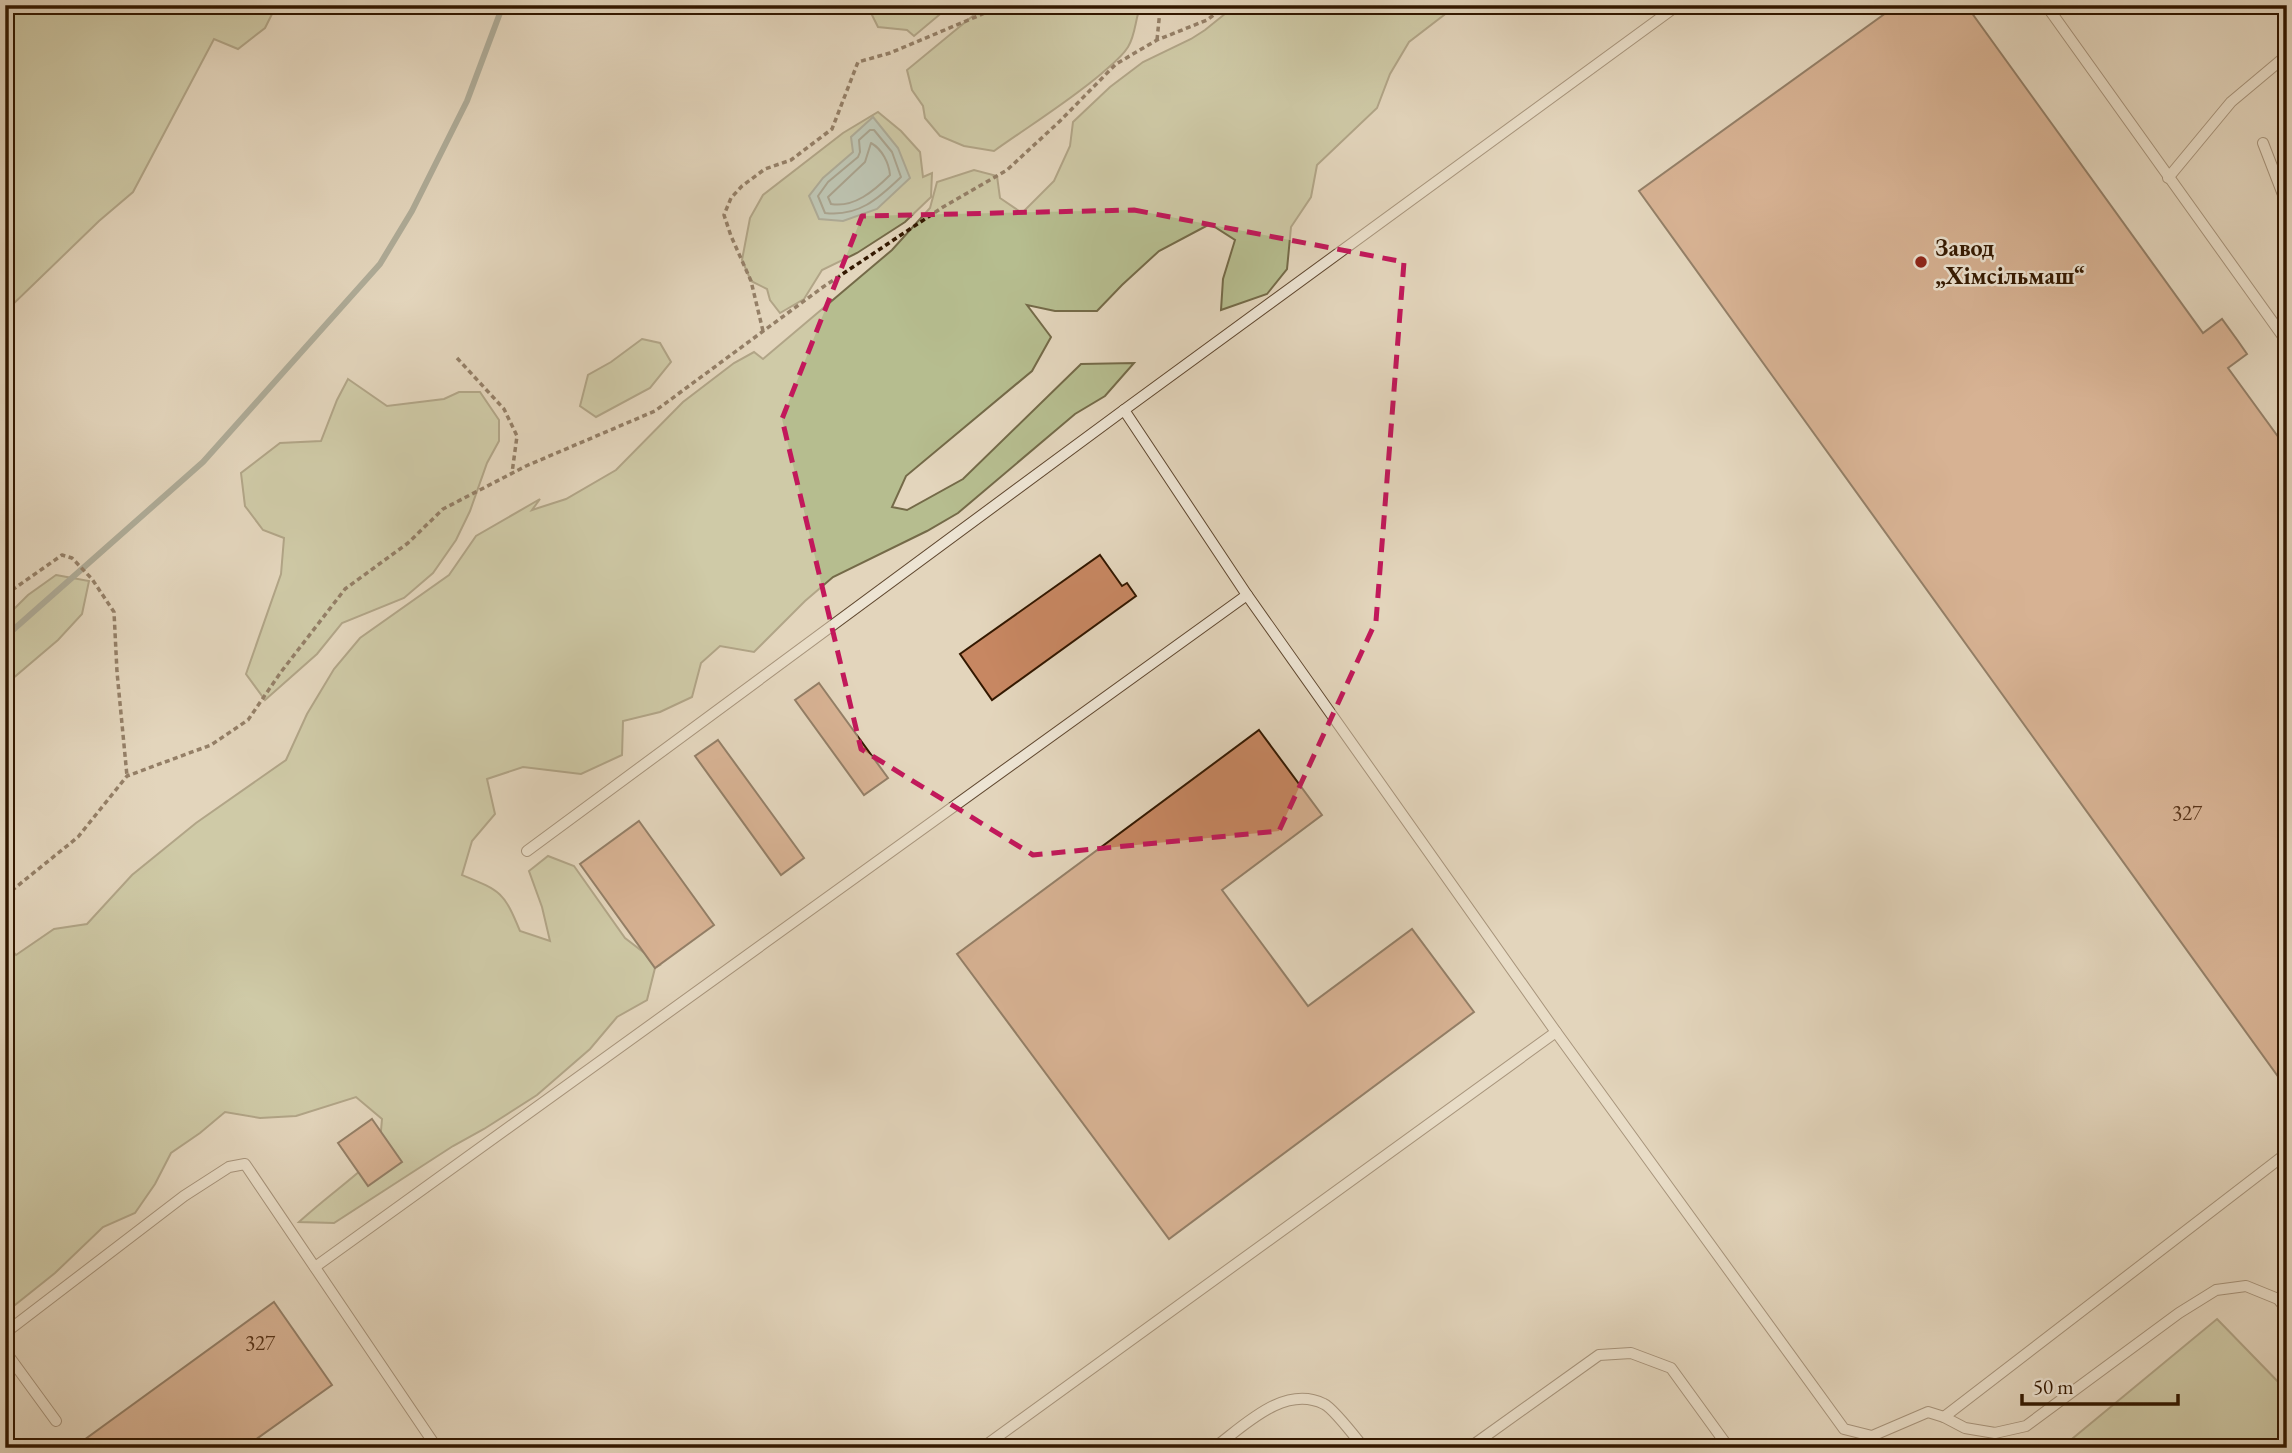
<svg xmlns="http://www.w3.org/2000/svg" width="2292" height="1453" viewBox="0 0 2292 1453" font-family="'EB Garamond',serif">
  <style>
    .green { fill: #b6bd8f; stroke: #746a48; stroke-width: 2 }
    .water { fill: #95b8b2; stroke: #6e786b; stroke-width: 2 }
    .lines { fill: none; stroke-linecap: round; stroke-linejoin: round }
    .shore { stroke: #646859; stroke-width: 2 }
    .stream { stroke: #6e786b; stroke-width: 6 }
    .building { fill: #c78762; stroke: #331800; stroke-width: 2 }
    .lane-casing { stroke: #5f472f; stroke-width: 12 }
    .path { stroke: #331800; stroke-width: 3.5; stroke-dasharray: 5 3.5; stroke-linecap: butt }
    .lane { stroke: #ede4d3; stroke-width: 10 }
    .marked { fill: none; stroke: #c2185b; stroke-width: 5; stroke-dasharray: 14 9; stroke-linejoin: round }
    .poi-dot { fill: #8f2418; stroke: #ede4d3; stroke-width: 2.5 }
    .labels { text-anchor: middle; stroke-width: 5; stroke-linejoin: round; paint-order: stroke }
    .number-label { font-size: 21px; fill: #583418 }
    .poi-label { font-size: 24px; font-weight: bold; fill: #331800; stroke: #ede4d3; text-anchor: start }
  </style>
  <rect width="100%" height="100%" fill="#e3d5bc"/>
  <filter id="stains"><feTurbulence type="fractalNoise" baseFrequency=".00286" numOctaves="4"/><feColorMatrix values="0 0 0 0 .2 0 0 0 0 .09 0 0 0 0 .02 0 0 0 .5 -.17"/></filter>
  <radialGradient id="worn" r=".72"><stop offset=".6" stop-color="#630" stop-opacity="0"/><stop offset="1" stop-color="#630" stop-opacity=".3"/></radialGradient>
  <g class="green">
    <polygon points="5,5 265,5 273,12 265,28 238,49 214,39 133,192 99,221 5,312"/>
    <polygon points="867,5 955,5 945,10 914,36 907,30 878,27"/>
    <path d="M986,5h155c-6,13 -5,29 -13,42 -6,10 -18,19 -27,27 -33,28 -72,52 -107,77l-30,-5 -24,-10 -15,-18 -2,-12 -11,-16 -5,-20z"/>
    <path d="M1236,5h221l-48,37 -19,32 -13,34 -60,57 -6,32 -20,30 -4,42 -20,25 -46,16 2,-31 12,-39 -25,-16 -51,27 -37,34 -25,26h-42l-28,-6 24,32 -19,34 -126,105 -14,31 15,3 56,-31 118,-115 53,-1 -29,33 -30,18 -117,99 -31,18 -94,46 -28,24 -51,51 -34,-6 -19,17 -9,34 -32,15 -37,9 -1,34 -41,19 -58,-7 -36,12 8,35 -23,27 -10,34c39,16 42,17 58,56l30,10 -8,-34 -13,-36 19,-15 26,10 51,72 35,27 -5,3 -8,32 -30,17 -27,32 -53,46 -53,34 -31,17 -119,77 -35,-1c26,-24 55,-44 80,-68l3,-35 -26,-22 -60,19 -36,2 -35,-6 -25,21 -29,20 -16,31 -20,29 -32,14 -48,46 -50,40v-358l7,-5 4,5 38,-26 33,-5 45,-49 64,-52 90,-63 21,-46 27,-45 26,-31 89,-63 27,-39 64,-37 -8,11 34,-11 50,-29 67,-68 51,-39 20,-11 9,7 129,-109 38,-42 7,-26 37,-12 23,6 3,22 22,15 32,-32 16,-35 3,-24 37,-35 33,-25 48,-23 14,-9z"/>
    <polygon points="878,112 901,131 920,152 923,177 932,173 931,197 905,222 857,253 822,270 804,299 780,313 770,300 767,289 751,281 742,260 750,218 763,195 843,133"/>
    <polygon points="642,339 660,343 671,362 650,388 596,417 580,406 588,375 611,362"/>
    <polygon points="348,379 387,406 444,399 459,392 480,392 499,420 499,441 487,463 470,511 456,540 433,573 404,598 342,623 317,654 265,700 246,674 281,574 284,538 263,530 245,506 241,473 280,443 321,441 337,400"/>
    <polygon points="56,575 89,581 82,614 58,640 5,685 5,618 28,595"/>
    <polygon points="2217,1319 2287,1391 2287,1448 2061,1448"/>
  </g>
  <polygon class="water" points="873,117 898,148 910,178 877,209 843,221 819,219 809,196 823,178 853,152 851,137"/>
  <g class="lines">
    <g class="shore">
      <path d="M870,130h4l18,22 9,25c-23,22 -43,40 -76,36l-7,-17 10,-14 30,-25 2,-5 -1,-12z"/>
      <path d="M871,143c11,6 18,20 19,32 -16,16 -36,33 -59,29l-3,-7 37,-35z"/>
    </g>
    <polyline class="stream" points="5,637 203,462 380,264 412,211 467,101 503,5"/>
  </g>
  <g class="building">
    <polygon points="1897,5 1966,5 2203,333 2222,319 2238,341 2247,354 2228,368 2287,449 2287,1089 1639,191"/>
    <polygon points="1100,555 1122,586 1127,583 1136,596 992,700 960,654"/>
    <polygon points="819,683 888,778 864,795 795,700"/>
    <polygon points="1259,730 1322,815 1222,890 1308,1006 1412,929 1474,1012 1169,1239 957,954"/>
    <polygon points="718,740 804,858 781,875 695,756"/>
    <polygon points="639,821 714,925 655,968 580,864"/>
    <polygon points="372,1119 402,1162 368,1186 338,1143"/>
    <polygon points="274,1302 332,1385 244,1448 73,1448"/>
  </g>
  <g class="lines">
    <g class="lane-casing">
      <g id="lane">
        <polyline points="2046,5 2287,342"/>
        <polyline points="2263,143 2287,205"/>
        <polyline points="2168,178 2231,102 2287,55"/>
        <polyline points="1124,410 1247,595 1556,1032 1844,1429 1872,1436 1928,1412 1944,1417 1965,1428 1995,1433 2026,1426 2179,1313 2216,1290 2246,1286 2278,1299 2287,1310"/>
        <polyline points="527,851 1124,410 1678,5"/>
        <polyline points="315,1267 1247,595"/>
        <polyline points="5,1333 184,1196 229,1167 245,1164 437,1448"/>
        <polyline points="5,1351 56,1421"/>
        <polyline points="1944,1417 2287,1153"/>
        <polyline points="982,1448 1556,1032"/>
        <path d="M1214,1448c30,-22 70,-64 110,-44 9,4 32,34 40,44"/>
        <polyline points="1469,1448 1599,1355 1631,1353 1671,1368 1729,1448"/>
      </g>
    </g>
    <g class="path">
      <polyline points="1157,40 1160,10 1159,5"/>
      <polyline points="763,331 751,281 731,236 724,215 731,198 742,186 765,169 791,160 832,129 858,62 890,53 1004,5"/>
      <polyline points="457,358 504,409 517,436 512,473"/>
      <polyline points="5,595 62,555 72,558 92,579 114,612 117,672 127,776"/>
      <polyline points="5,896 78,837 127,776 211,745 248,720 281,672 345,589 408,543 443,509 526,466 655,411 823,287 943,207 1007,170 1060,121 1116,64 1157,40 1207,20 1227,5"/>
    </g>
    <use href="#lane" class="lane"/>
  </g>
  <path d="M0 0H2292V1453H0ZM1134,210l270,52 -28,359 -97,210 -246,24 -172,-106 -79,-330 80,-203z" fill="#e3d5bc" fill-opacity=".55" fill-rule="evenodd"/>
  <path class="marked" d="M1134,210l270,52 -28,359 -97,210 -246,24 -172,-106 -79,-330 80,-203z"/>
  <circle class="poi-dot" cx="1921" cy="262" r="7"/>
  <g class="labels">
    <g class="number-label">
      <text x="2187" y="820">327</text>
      <text x="260" y="1350">327</text>
    </g>
    <g class="poi-label">
      <text x="1935" y="256">Завод<tspan x="1935" dy="28">„Хімсільмаш“</tspan></text>
    </g>
  </g>
  <rect width="2292" height="1453" fill="none" stroke="#e3d5bc" stroke-width="28"/>
  <rect x="7" y="7" width="2278" height="1439" fill="none" stroke="#331800" stroke-width="3.5"/>
  <rect x="14" y="14" width="2264" height="1425" fill="none" stroke="#331800" stroke-width="2"/>
  <path d="M2022 1394v10h156v-10" fill="none" stroke="#331800" stroke-width="3.5"/>
  <text x="2033" y="1394" font-size="21" fill="#331800" stroke="#ede4d3" stroke-width="5" paint-order="stroke">50 m</text>
  <rect width="100%" height="100%" filter="url(#stains)"/>
  <rect width="100%" height="100%" fill="url(#worn)"/>
</svg>
